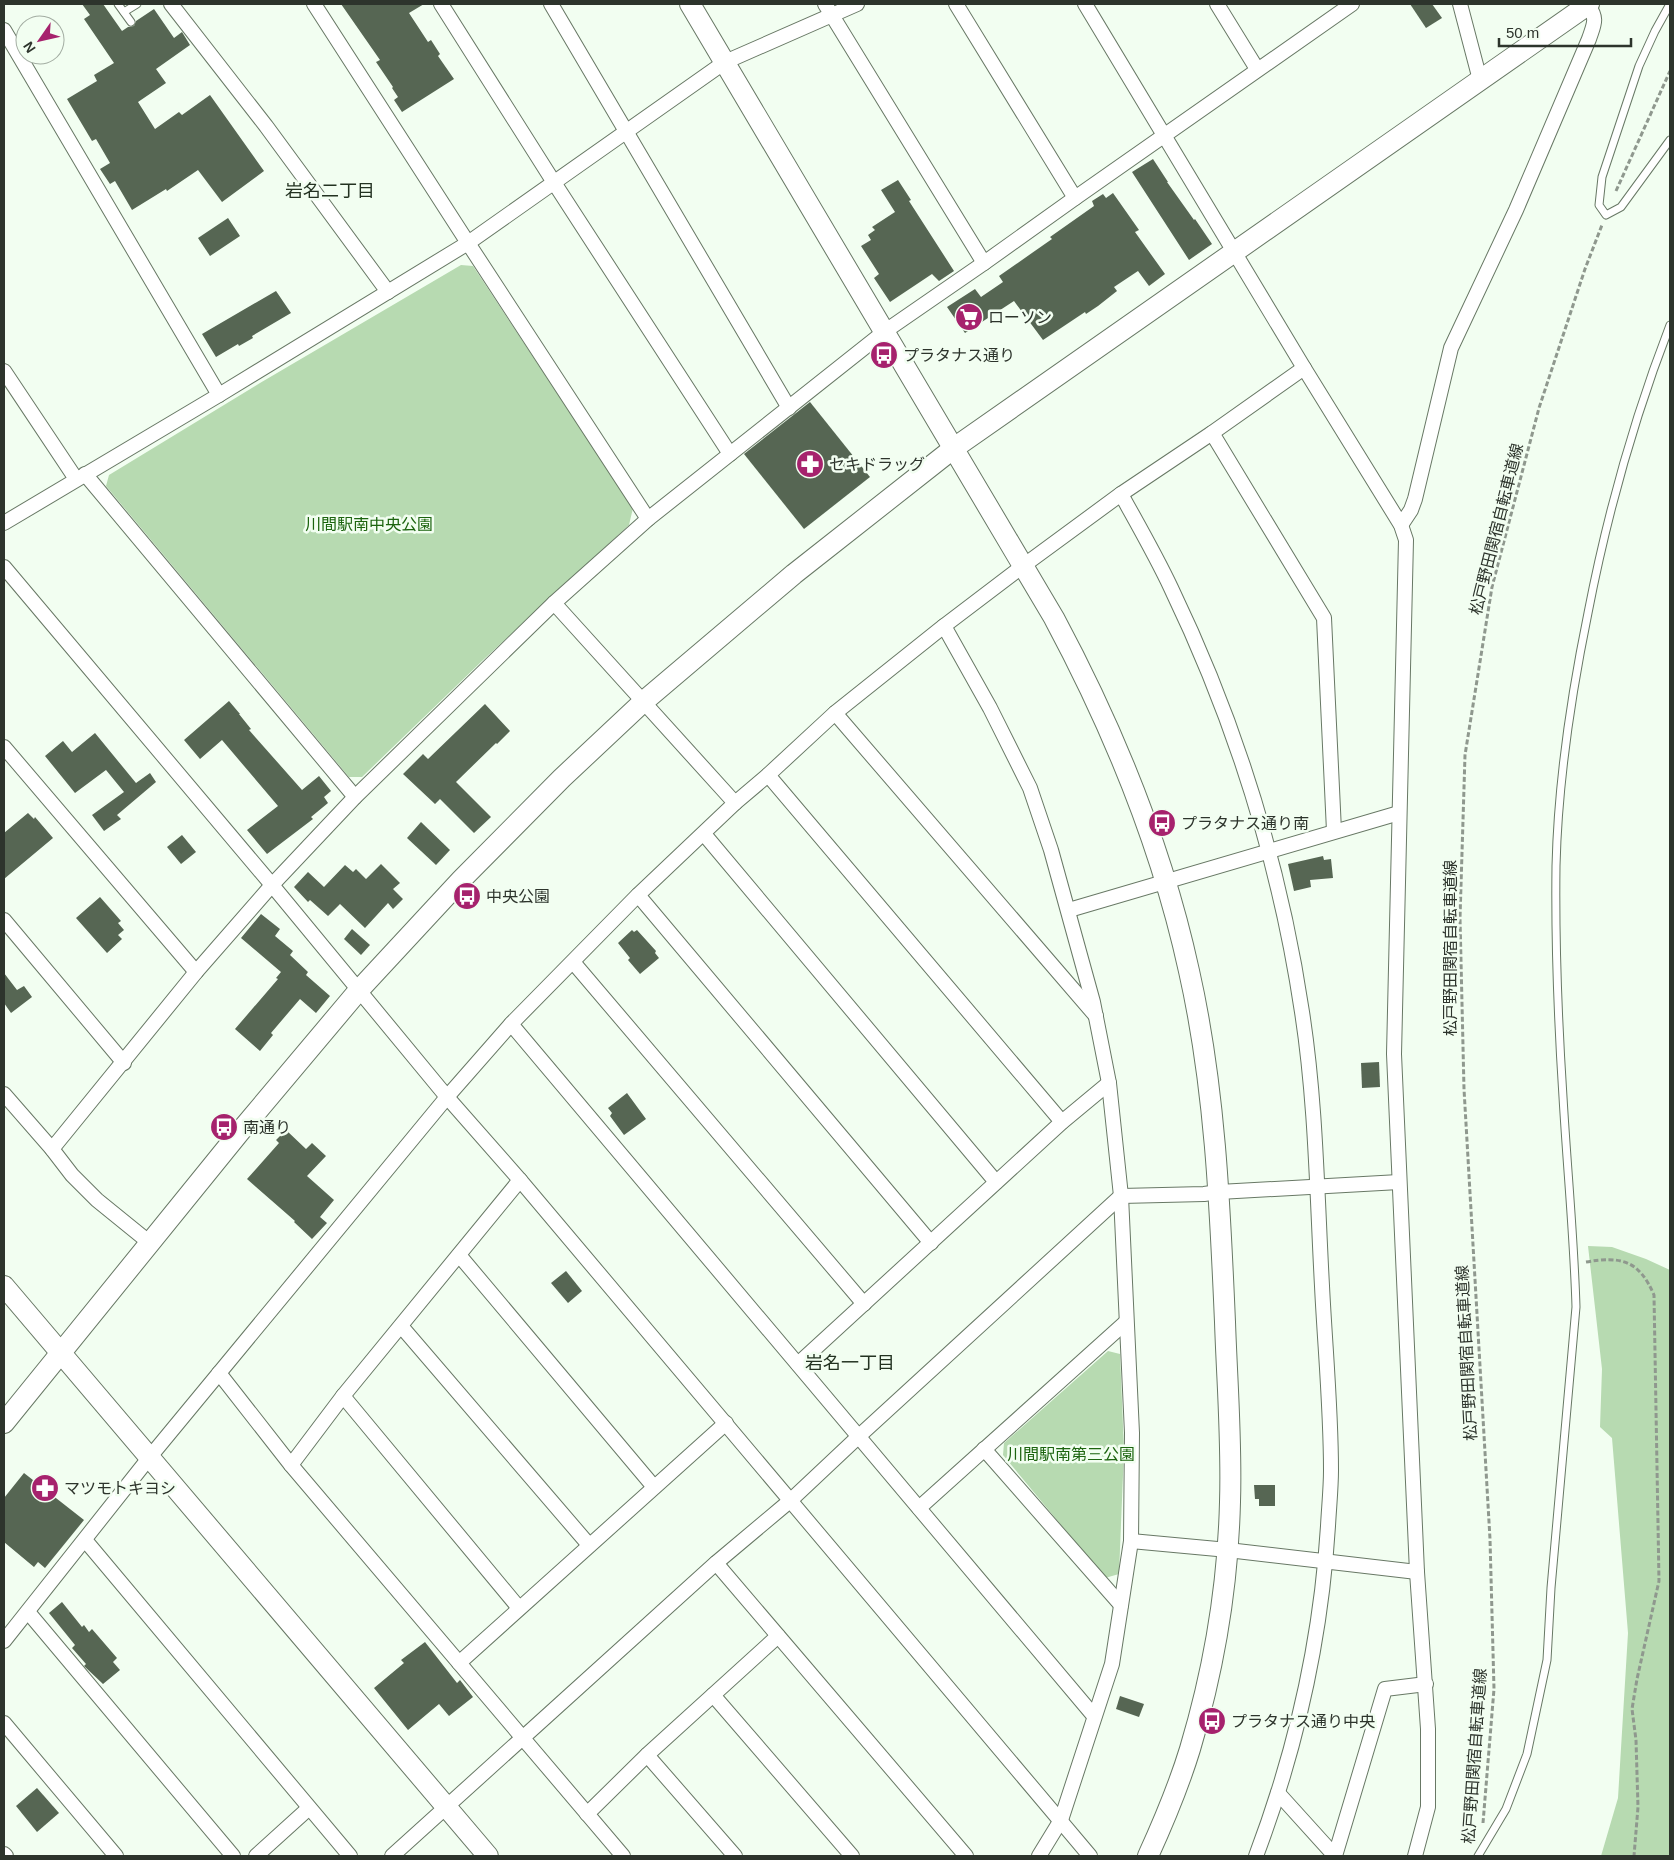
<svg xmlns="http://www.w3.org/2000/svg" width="1674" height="1860" viewBox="0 0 1674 1860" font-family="Arial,'Noto Sans JP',sans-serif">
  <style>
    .green { fill: #b7dab1 }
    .building { fill: #566653 }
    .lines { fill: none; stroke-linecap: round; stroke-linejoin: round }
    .lane-casing { stroke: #687865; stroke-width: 9 }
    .street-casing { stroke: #687865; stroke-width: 16 }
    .secondary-casing { stroke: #687865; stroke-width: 22 }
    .path { stroke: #8f988e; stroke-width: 3; stroke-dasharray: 5 2.5; stroke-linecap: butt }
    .lane { stroke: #fff; stroke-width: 7 }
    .street { stroke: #fff; stroke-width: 14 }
    .secondary { stroke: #fff; stroke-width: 20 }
    .labels { text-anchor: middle; stroke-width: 5; stroke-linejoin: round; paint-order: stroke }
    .poi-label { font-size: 16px; fill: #2d342c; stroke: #f2fef1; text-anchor: start }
    .park-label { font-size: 16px; fill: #1c640f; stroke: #f2fef1 }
    .street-label { font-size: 16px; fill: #2d342c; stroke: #f2fef1 }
    .neighbourhood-label { font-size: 18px; fill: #233221; stroke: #f2fef1 }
  </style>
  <rect width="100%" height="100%" fill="#f2fef1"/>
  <g class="green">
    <polygon points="461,265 473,266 633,508 629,525 482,661 362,777 349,777 106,486 109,475 260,383"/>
    <polygon points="1588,1246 1612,1247 1646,1259 1670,1270 1670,1856 1601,1856 1618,1798 1628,1633 1612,1438 1600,1427 1602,1369"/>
    <polygon points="1108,1351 1120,1354 1124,1450 1119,1574 1105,1578 1003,1455 1004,1443"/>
  </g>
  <g class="building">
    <polygon points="82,4 103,4 122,31 128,27 134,26 136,21 154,9 174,38 182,32 190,45 156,69 166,83 138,102 155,129 179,112 182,115 210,95 264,171 222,202 198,170 167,191 166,189 132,210 115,181 110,184 100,169 110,163 96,139 92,141 67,99 97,81 94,75 114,63 84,19 90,15"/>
    <polygon points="341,4 424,4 409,13 428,42 431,40 440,54 438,56 454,79 402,112 394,100 398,97 392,88 393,87 376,62 380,60"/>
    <polygon points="1410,4 1432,4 1442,18 1426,28"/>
    <polygon points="1153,159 1168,182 1167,182 1194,220 1195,219 1212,244 1189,260 1132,172"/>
    <polygon points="898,180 911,200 909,201 954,271 939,281 932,274 890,302 874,278 879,274 861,246 871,240 868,235 875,230 872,227 895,212 881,190"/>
    <polygon points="1113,193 1139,230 1135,232 1165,274 1149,286 1138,271 1114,287 1117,291 1098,306 1086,314 1085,312 1043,340 1014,301 965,333 947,307 975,289 981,297 1003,282 999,276 1052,239 1050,237 1094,206 1092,201 1103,194 1106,198"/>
    <polygon points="228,218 240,236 210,256 198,238"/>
    <polygon points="276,291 291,313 252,336 253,338 239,346 238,344 216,357 202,334"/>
    <polygon points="810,402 870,477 804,529 744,454"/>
    <polygon points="229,701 240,714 239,714 251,729 249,730 302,790 319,776 331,791 324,797 328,803 311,817 313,819 267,854 247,830 278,806 222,740 200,759 184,740"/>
    <polygon points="485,704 510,731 497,744 496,743 456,782 491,817 474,833 440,799 435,804 403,774 423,754 428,759"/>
    <polygon points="95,733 136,783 150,773 156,782 117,815 121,819 104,831 92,815 124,792 106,770 75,793 45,756 63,741 72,752"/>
    <polygon points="28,813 34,819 35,817 53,838 4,879 4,833"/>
    <polygon points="421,822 450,850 436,865 407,838"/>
    <polygon points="182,835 196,852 181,864 167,847"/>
    <polygon points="1323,856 1324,860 1331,859 1333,878 1310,880 1311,887 1294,891 1288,864"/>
    <polygon points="381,864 400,883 393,889 403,899 393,909 388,903 365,928 340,904 328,916 310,900 308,902 294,887 308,872 324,887 345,865 353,872 356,869 366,879"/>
    <polygon points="100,897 121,921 118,923 124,930 118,935 122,939 107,953 76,918"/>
    <polygon points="261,914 280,929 275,936 293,951 290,955 308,972 306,975 330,996 316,1013 300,999 271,1033 273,1035 260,1051 235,1029 278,979 276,978 281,972 241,938"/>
    <polygon points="352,929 370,945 361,955 344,939"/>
    <polygon points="632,930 634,932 637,930 656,951 655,953 659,958 640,974 628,960 630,958 618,943"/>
    <polygon points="4,973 17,990 24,986 32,997 11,1013 4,1003"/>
    <polygon points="1379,1062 1380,1087 1362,1088 1361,1063"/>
    <polygon points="627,1093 646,1119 624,1135 610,1116 612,1113 608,1108"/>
    <polygon points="286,1130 306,1149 312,1143 326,1156 307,1176 334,1200 320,1217 327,1223 312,1239 294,1222 295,1221 247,1179 279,1143 276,1140"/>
    <polygon points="566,1271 582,1291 568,1303 551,1283"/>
    <polygon points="24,1473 84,1520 45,1568 38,1562 34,1567 4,1542 4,1498"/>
    <polygon points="1254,1485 1275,1485 1275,1506 1259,1506 1259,1499 1255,1499"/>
    <polygon points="62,1602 82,1627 84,1625 89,1632 92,1629 117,1658 113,1662 120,1670 103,1684 84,1666 86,1664 72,1648 75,1645 49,1613"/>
    <polygon points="425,1642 457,1683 460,1680 473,1697 449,1716 439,1704 408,1730 374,1688 404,1663 401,1660"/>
    <polygon points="1120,1696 1144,1704 1139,1717 1116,1709"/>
    <polygon points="37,1788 59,1813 37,1832 16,1806"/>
  </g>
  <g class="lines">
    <g class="lane-casing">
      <g id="lane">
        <polyline points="118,4 131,22"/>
        <polyline points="1670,4 1655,31 1639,66 1602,177 1599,205 1606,215 1621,207 1670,140"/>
        <polyline points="124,12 137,4"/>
        <path d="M1478,1856l28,-47 21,-55 20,-94 4,-72 25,-281c-2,-70 -9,-140 -13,-210 -5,-77 -8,-154 -7,-231 2,-85 15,-170 32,-253 19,-98 46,-195 82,-288"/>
      </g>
    </g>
    <g class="street-casing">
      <g id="street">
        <polyline points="171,4 266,126 388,292"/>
        <polyline points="314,4 468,243 648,519"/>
        <polyline points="441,4 553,181 730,454"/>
        <polyline points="551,4 789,408"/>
        <polyline points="825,4 984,263"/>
        <polyline points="956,4 1075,198"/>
        <polyline points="1085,4 1304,368 1401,525 1406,540 1394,1054 1417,1572 1428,1729 1428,1807 1415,1856"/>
        <polyline points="1217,4 1257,69"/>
        <polyline points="1460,4 1480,80"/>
        <polyline points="4,30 219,395"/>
        <polyline points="4,371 76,479"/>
        <polyline points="1212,433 1324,618 1334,831"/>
        <polyline points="85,474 355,797"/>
        <path d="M1121,494c17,31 35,62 50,94 64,133 109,277 131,424 14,90 15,183 20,274 3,61 9,123 9,184 0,18 -2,37 -3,56 -7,113 -32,224 -72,330"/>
        <polyline points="4,523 219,395 468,243 725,62 857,4"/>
        <path d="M1401,525l10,-15 4,-11 36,-151 65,-138 73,-171c5,-15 9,-20 -1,-34"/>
        <polyline points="4,567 272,885 447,1097 520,1180 1090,1856"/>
        <polyline points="554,603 735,803"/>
        <polyline points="944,626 990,708 1030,788 1051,850 1093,1002 1109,1083 1121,1196 1132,1433 1131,1541 1112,1664 1061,1820 1039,1856"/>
        <polyline points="835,713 1096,1016"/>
        <polyline points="4,747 196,972"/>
        <polyline points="768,775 1062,1122"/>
        <polyline points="704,834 996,1182"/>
        <polyline points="638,895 931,1243"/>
        <polyline points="1069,910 1399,813"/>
        <polyline points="4,920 124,1063"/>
        <polyline points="573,962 864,1304"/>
        <polyline points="511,1024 1094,1716"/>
        <polyline points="4,1094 52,1149 72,1175 97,1200 150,1243"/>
        <polyline points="52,1149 196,972 272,885 355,797 554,603 648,519 884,332 984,263 1075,198 1352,4"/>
        <polyline points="459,1255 654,1487"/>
        <polyline points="401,1326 589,1545"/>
        <polyline points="798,1364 1062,1122 1109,1083"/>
        <polyline points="219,1373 291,1465 623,1856"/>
        <polyline points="343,1396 519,1608"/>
        <polyline points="984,1449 1121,1605"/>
        <polyline points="291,1465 343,1396 520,1180"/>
        <polyline points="919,1508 1126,1322"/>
        <polyline points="85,1540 350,1856"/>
        <polyline points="1131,1541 1228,1550 1417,1572"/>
        <polyline points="716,1563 966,1856"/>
        <polyline points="28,1612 233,1856"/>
        <polyline points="4,1641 149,1458 447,1097 511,1024 638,895 735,803 768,775 835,713 944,626 1023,566 1121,494 1212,433 1304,368"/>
        <polyline points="459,1663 726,1423"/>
        <polyline points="713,1695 852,1856"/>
        <polyline points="4,1723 116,1856"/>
        <polyline points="647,1755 735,1856"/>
        <polyline points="1278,1793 1335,1856"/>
        <polyline points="587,1814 647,1755 778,1636"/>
        <polyline points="4,1854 6,1856"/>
        <polyline points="256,1856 309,1808"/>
        <polyline points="392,1856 716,1563 791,1500 858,1437 1121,1196 1204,1194 1219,1192 1399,1182"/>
        <polyline points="1335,1856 1385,1689 1426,1684"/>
      </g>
    </g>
    <g class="secondary-casing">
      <g id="secondary">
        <path d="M690,4l364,614c60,112 108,229 135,353 26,115 31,234 36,351 2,60 7,120 5,180 -2,83 -16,167 -40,247 -11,36 -26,72 -42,107"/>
        <polyline points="4,1286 488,1856"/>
        <polyline points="4,1423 243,1128 359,990 461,880 562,778 643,702 794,574 954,448 1589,4"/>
      </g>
    </g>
    <g class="path">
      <polyline points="1616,191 1670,71"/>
      <path d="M1586,1262c35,-6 53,-2 68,33l5,286 -22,98 -5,30 4,31 2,67 -4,49"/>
      <polyline points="1483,1823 1494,1689 1490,1539 1464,1089 1460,918 1465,755 1492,587 1539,408 1585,269 1602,225"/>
    </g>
    <use href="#lane" class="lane"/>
    <use href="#street" class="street"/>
    <use href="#secondary" class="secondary"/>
  </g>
  <defs>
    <g id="supermarket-disc" transform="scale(1.4375)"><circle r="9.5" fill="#a6226d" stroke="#f2fef1"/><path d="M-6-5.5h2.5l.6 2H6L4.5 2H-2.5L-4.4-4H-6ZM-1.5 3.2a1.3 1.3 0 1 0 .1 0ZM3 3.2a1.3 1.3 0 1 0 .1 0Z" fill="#fff"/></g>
    <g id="bus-disc" transform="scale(1.4375)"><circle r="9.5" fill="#a6226d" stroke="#f2fef1"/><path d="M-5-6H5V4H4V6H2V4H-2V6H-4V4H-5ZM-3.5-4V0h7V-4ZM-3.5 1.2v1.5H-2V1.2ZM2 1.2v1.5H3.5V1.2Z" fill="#fff"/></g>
    <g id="pharmacy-disc" transform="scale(1.4375)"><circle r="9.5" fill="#a6226d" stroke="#f2fef1"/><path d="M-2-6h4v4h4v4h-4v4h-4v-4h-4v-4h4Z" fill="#fff"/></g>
  </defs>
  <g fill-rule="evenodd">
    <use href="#supermarket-disc" x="969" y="317"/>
    <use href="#bus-disc" x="884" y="355"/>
    <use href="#pharmacy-disc" x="810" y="464"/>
    <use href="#bus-disc" x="1162" y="823"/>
    <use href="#bus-disc" x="467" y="896"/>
    <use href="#bus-disc" x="224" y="1127"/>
    <use href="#pharmacy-disc" x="45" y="1488"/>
    <use href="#bus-disc" x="1212" y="1721"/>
  </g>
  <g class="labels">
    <g class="poi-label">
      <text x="988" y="323">ローソン</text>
      <text x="903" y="361">プラタナス通り</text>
      <text x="829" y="470">セキドラッグ</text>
      <text x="1181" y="829">プラタナス通り南</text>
      <text x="486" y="902">中央公園</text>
      <text x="243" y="1133">南通り</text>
      <text x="64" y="1494">マツモトキヨシ</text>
      <text x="1231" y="1727">プラタナス通り中央</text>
    </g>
    <g class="park-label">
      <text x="369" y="530">川間駅南中央公園</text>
      <text x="1071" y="1460">川間駅南第三公園</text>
    </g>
    <g class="street-label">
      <text transform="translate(1496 529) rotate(-76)" y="6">松戸野田関宿自転車道線</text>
      <text transform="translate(1450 948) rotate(-90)" y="6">松戸野田関宿自転車道線</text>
      <text transform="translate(1466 1353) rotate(-93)" y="6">松戸野田関宿自転車道線</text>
      <text transform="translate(1474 1756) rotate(-86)" y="6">松戸野田関宿自転車道線</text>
    </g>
    <g class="neighbourhood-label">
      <text x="330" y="197">岩名二丁目</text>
      <text x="850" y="1369">岩名一丁目</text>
    </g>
  </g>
  <rect width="1674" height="1860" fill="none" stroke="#2d342c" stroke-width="10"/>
  <g transform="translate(40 40) rotate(236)"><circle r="24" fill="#f2fef1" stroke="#a3ada2"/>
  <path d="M0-4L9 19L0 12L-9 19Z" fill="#a6226d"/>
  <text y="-8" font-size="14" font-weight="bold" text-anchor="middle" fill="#2d342c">N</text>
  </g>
  <path d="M1499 38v8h132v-8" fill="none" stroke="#2d342c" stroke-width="2.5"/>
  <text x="1506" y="38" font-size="15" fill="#2d342c" stroke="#f2fef1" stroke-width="4" paint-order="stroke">50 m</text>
</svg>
